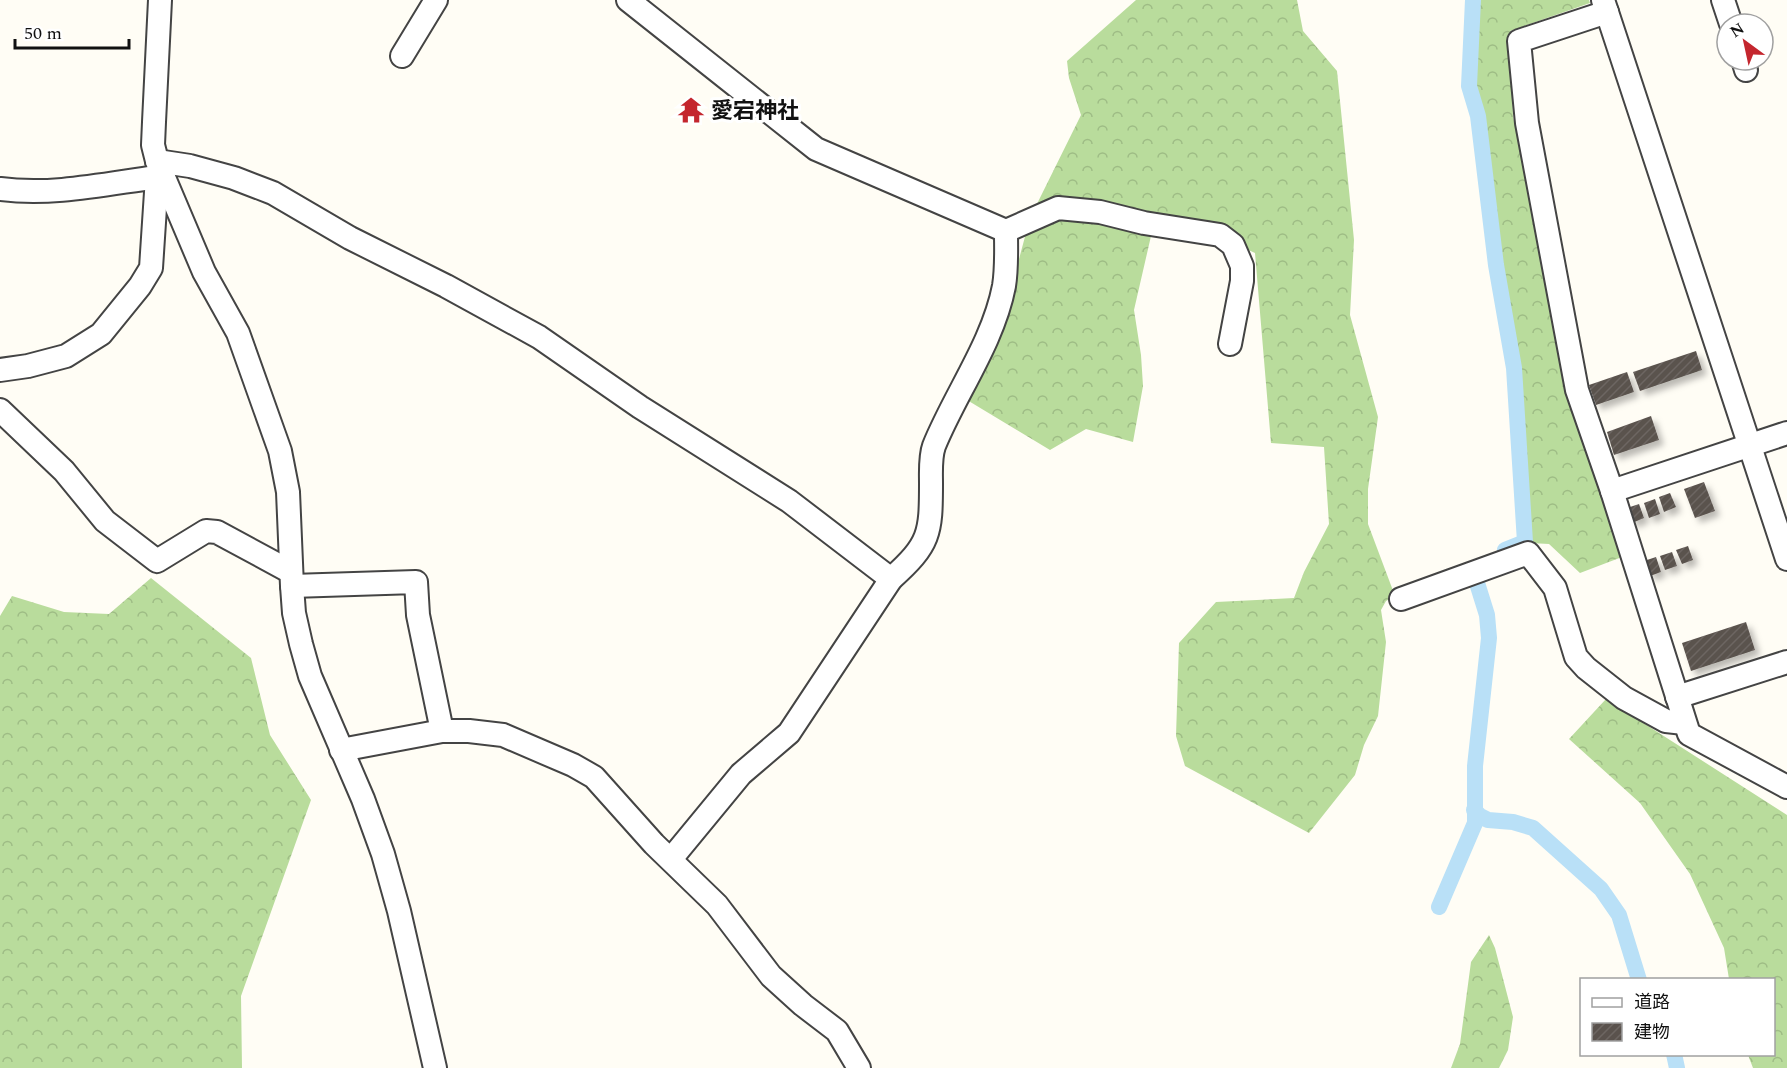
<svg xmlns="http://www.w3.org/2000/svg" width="1787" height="1068" viewBox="0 0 1787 1068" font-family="Spectral,'Noto Sans JP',serif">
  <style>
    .forest { fill: url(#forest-crowns) }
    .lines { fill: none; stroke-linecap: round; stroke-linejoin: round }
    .canal { stroke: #b9e0f7; stroke-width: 16 }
    .building { fill: url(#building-hatch); filter: url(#shadow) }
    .minor-casing { stroke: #444; stroke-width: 26 }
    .minor { stroke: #fff; stroke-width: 22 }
    .labels { text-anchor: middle; stroke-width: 6; stroke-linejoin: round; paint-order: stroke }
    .poi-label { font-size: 22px; font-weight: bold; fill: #111; stroke: #fff; text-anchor: start }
  </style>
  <defs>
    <pattern id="forest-crowns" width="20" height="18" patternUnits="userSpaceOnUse" patternTransform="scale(1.5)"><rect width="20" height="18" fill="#b9dc9c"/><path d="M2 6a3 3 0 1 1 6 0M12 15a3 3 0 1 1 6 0" fill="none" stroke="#9ebc85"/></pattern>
    <pattern id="building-hatch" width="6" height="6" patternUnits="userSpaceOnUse" patternTransform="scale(1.5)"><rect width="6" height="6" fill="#5a524d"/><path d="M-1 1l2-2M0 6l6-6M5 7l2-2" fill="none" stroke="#6d6662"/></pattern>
    <filter id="shadow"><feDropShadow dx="5" dy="5" stdDeviation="3" flood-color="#0004"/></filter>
  </defs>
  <rect width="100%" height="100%" fill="#fffdf5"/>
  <g class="forest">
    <polygon points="1136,0 1297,0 1303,31 1337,71 1354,240 1350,315 1378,417 1368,489 1368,524 1395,596 1386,601 1381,610 1386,642 1378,716 1364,745 1355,775 1309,833 1185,766 1176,736 1179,643 1216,602 1294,598 1304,572 1329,524 1324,447 1271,443 1255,253 1231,242 1154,223 1134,310 1141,355 1143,386 1133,442 1086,429 1050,450 967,400 1000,330 1030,218 1081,115 1069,78 1067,61"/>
    <polygon points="1477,0 1589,0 1590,3 1510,31 1513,116 1568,392 1622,557 1580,573 1549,544 1530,543 1518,368 1499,261 1482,116 1472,66"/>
    <polygon points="151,578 251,658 270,735 311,800 241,996 242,1068 0,1068 0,616 12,596 64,612 109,614"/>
    <polygon points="1606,699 1787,815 1787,1068 1753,1068 1748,1055 1774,1054 1774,980 1729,979 1724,948 1690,874 1640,803 1569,739"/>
    <polygon points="1489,935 1495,948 1513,1017 1508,1050 1499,1068 1451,1068 1460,1044 1471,962"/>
  </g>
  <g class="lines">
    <g class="canal">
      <polyline points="1473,0 1469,86 1478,116 1496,265 1514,368 1525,542 1505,550"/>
      <polyline points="1474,810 1480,816 1488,820 1513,822 1533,828 1601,889 1619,915 1639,980"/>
      <polyline points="1439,907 1475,823 1475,766 1489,638 1487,615 1477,583"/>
      <polyline points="1674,1054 1677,1068"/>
    </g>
  </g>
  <g class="building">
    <polygon points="1696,351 1702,370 1640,391 1633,372"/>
    <polygon points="1627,372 1634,392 1596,405 1589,385"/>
    <polygon points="1651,416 1659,440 1614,455 1607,432"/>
    <polygon points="1704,482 1715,511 1695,518 1684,489"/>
    <polygon points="1670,493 1676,507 1664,512 1659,497"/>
    <polygon points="1655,499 1660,514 1649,518 1644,503"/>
    <polygon points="1639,504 1644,518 1632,523 1627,508"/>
    <polygon points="1688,546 1693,560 1682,564 1676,550"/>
    <polygon points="1672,552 1677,566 1665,570 1660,556"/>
    <polygon points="1656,557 1661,572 1650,576 1644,561"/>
    <polygon points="1746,622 1755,650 1691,671 1682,643"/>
  </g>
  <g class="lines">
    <g class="minor-casing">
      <g id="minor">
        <polyline points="160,0 154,122 153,145 157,161 204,272 238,333 280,451 288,492 292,586 294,613 301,644 310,676 363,799 383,854 399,911 435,1068"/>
        <polyline points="628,0 816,149 1006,231 1058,208 1100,212 1144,223 1220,235 1233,245 1242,266 1242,281 1230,344"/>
        <polyline points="1603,0 1787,559"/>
        <polyline points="1723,0 1731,24"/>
        <polyline points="1607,12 1519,41 1527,123 1577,390 1612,491 1689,734 1787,787"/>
        <polyline points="402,56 436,0"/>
        <polyline points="1743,60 1746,70"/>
        <polyline points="157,161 190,166 234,178 273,193 350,238 446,286 539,337 640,407 789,501 891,579"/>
        <path d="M0,189c52,7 105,-5 157,-12l6,-2"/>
        <polyline points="0,370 28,366 66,356 101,334 140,286 151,268 157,177"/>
        <polyline points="0,410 64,471 105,521 157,561 206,531 217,532 291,572"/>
        <polyline points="1612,491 1787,433"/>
        <polyline points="292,586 416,582 418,615 442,731"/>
        <polyline points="1401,599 1528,553 1555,588 1576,657 1586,668 1624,698 1666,721 1684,723"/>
        <polyline points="1677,697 1787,662"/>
        <polyline points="341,750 442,731 469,731 503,735 573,765 594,777 654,844 717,905 771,976 803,1005 837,1031 859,1068"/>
        <path d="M671,859l70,-85 48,-41 102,-154c39,-35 40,-45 40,-96 0,-11 -1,-26 3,-37 21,-52 59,-103 70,-160 3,-18 2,-36 2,-55"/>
      </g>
    </g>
    <use href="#minor" class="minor"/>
  </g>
  <defs>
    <g id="temple-bare" transform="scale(2.07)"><path d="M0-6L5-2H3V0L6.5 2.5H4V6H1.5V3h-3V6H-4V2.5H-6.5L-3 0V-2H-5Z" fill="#c4262e" stroke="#fff" stroke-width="2.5" paint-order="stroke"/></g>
  </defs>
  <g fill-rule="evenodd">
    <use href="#temple-bare" x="691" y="110"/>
  </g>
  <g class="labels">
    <g class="poi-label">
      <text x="711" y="118">愛宕神社</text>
    </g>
  </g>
  <rect x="1580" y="978" width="195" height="78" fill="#ffffff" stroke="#a0a0a0" stroke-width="1.5"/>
  <rect x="1592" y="998" width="30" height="9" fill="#ffffff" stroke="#a0a0a0" stroke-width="1.5"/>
  <text x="1634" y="1008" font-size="18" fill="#111111">道路</text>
  <rect x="1592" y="1023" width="30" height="18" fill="url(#building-hatch)" stroke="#a0a0a0" stroke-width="1.5"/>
  <text x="1634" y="1038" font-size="18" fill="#111111">建物</text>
  <g transform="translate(1745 42) rotate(327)"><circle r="28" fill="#ffffff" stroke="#a0a0a0" stroke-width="1.5"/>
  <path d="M0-4.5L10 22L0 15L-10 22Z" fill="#c4262e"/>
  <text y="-9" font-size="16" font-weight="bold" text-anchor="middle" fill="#111111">N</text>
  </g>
  <path d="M15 39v9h114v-9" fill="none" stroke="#111111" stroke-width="3"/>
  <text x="24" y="39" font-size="18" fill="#111111" stroke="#ffffff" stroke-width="4.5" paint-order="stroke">50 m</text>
</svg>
